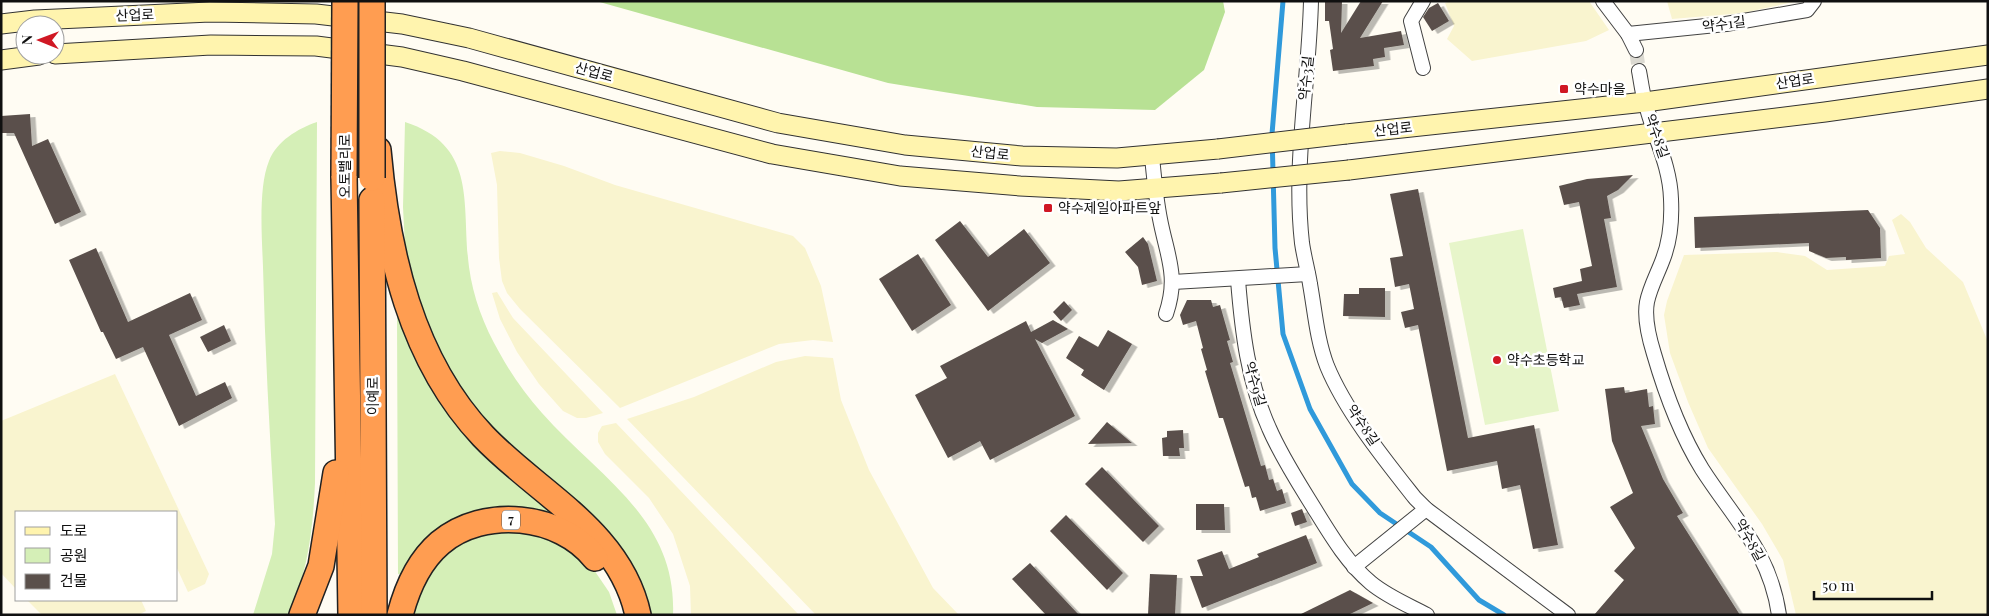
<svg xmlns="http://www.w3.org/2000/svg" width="1989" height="616" viewBox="0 0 1989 616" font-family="'Playfair Display','Noto Sans KR',serif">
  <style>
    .farmland { fill: #f9f4cf }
    .green { fill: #d5efb7 }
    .forest { fill: #b8e194 }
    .pitch { fill: #e7f5ca }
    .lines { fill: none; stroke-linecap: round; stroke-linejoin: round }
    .stream { stroke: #309adb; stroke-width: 5 }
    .building { fill: #5a504b; filter: url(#shadow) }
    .street-tunnel { stroke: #dbd9d1; stroke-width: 14; stroke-dasharray: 14 7; stroke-linecap: butt }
    .street-casing { stroke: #434343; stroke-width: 16 }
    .secondary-casing { stroke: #323232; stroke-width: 21 }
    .highway-casing { stroke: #212121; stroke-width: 28 }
    .street { stroke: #fff; stroke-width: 14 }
    .secondary { stroke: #fff4ae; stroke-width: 19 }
    .highway { stroke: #ff9d51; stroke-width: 25 }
    .secondary-bridge-casing { stroke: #323232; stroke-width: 21; stroke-linecap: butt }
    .highway-bridge-casing { stroke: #212121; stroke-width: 28; stroke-linecap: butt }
    .secondary-bridge { stroke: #fff4ae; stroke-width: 19 }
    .highway-bridge { stroke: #ff9d51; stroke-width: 25 }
    .poi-dot { fill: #d01824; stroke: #fff; stroke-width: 2 }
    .labels { text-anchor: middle; stroke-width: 5; stroke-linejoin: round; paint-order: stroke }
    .shield { fill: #fff; stroke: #585858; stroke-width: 1 }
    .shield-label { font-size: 12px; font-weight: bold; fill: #101010 }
    .street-label { font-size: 14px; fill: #101010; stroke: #fff }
    .poi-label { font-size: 14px; fill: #101010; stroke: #fff; text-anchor: start }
  </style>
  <defs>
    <filter id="shadow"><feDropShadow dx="5.5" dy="3" stdDeviation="0" flood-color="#0004"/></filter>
  </defs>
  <rect width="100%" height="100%" fill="#fffcf3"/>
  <g class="farmland">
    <polygon points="1451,1 1589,1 1609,30 1586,41 1472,61 1447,39 1454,26 1445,3"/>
    <polygon points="1667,1 1798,1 1743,13 1672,19"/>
    <polygon points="500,151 520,153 564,166 615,185 793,236 805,248 821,286 833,342 813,340 779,344 620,408 520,309 507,293 502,281 499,258 497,185 491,153"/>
    <polygon points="1901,214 1910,222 1926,248 1963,282 1988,342 1988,615 1796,615 1783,560 1762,524 1708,448 1688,402 1670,353 1664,315 1667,301 1684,255 1777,252 1805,256 1827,270 1885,266 1889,256 1905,254 1892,220"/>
    <polygon points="497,292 513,318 603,413 586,418 577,418 563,411 539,384 517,352 500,319 492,293"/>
    <polygon points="805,356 833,358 841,400 869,470 933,588 959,615 816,615 627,419 694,397 776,362"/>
    <polygon points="115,374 209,574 205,584 188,592 176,566 176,512 16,512 16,589 1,573 1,421"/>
    <polygon points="616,423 799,615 691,615 690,586 673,534 649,498 605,454 598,442 598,433 602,426"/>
    <polygon points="27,600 141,600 146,611 138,615 42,615"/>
  </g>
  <g class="green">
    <path d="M317,122l-2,361c-2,45 -7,91 -27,132h-35l19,-61 3,-30c-5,-86 -10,-171 -12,-257 -1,-28 -5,-80 6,-106 8,-20 28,-32 48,-39z"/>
    <path d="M405,122c74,24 56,84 64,145 4,30 15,59 30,85 12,22 26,42 43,61 56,64 135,105 131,202h-23l-6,-23 -23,-42 -134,-128 -25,-30 -41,-74 -16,-71 -2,-40z"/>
    <polygon points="401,314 474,444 514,483 552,511 548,515 516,509 405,575 398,574 397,315"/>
    <path d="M514,530l36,7 40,27 19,28 8,23h-208c24,-62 39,-75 105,-85z"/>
  </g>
  <polygon class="forest" points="596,1 1223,1 1225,12 1204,70 1155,110 1037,107 888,83"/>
  <polygon class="pitch" points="1523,229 1559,411 1485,425 1449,243"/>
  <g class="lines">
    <polyline class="stream" points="1283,1 1272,134 1275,248 1283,334 1310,409 1352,484 1380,513 1431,547 1479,600 1504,615"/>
  </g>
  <g class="building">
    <polygon points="1325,1 1342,1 1341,33 1361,1 1383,1 1360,38 1401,31 1404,45 1384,48 1385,57 1373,59 1374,66 1333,71 1330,50 1333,49 1329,21 1325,21"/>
    <polygon points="1438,3 1449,21 1432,31 1423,17 1429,8"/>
    <polygon points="30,114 32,146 48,139 81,212 55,224 14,133 1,133 1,116"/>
    <polygon points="1633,175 1618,190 1607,196 1611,218 1604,219 1617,287 1577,294 1580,305 1564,308 1561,297 1555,298 1553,288 1582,281 1580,269 1592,266 1579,202 1564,205 1559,186 1587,179"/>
    <polygon points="1418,189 1468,438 1534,425 1558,545 1533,549 1520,485 1502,489 1497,461 1447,471 1418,325 1405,328 1401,312 1414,309 1409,284 1395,287 1390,258 1403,256 1390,194"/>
    <polygon points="1868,210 1880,228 1881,258 1846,260 1846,257 1826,258 1809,251 1809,243 1695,248 1694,217"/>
    <polygon points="960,221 988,257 1024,229 1050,263 988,311 935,240"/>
    <polygon points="1143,237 1148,244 1157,281 1142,285 1138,267 1125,252"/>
    <polygon points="96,248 128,322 190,293 202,320 169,335 196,396 225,382 232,398 179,426 143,347 116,359 103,332 101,332 69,260"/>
    <polygon points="918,254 951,305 912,331 879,279"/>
    <polygon points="1359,288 1385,288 1385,317 1343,316 1344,294 1359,294"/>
    <polygon points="1187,300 1211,300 1213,307 1220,305 1230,340 1227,341 1233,362 1230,363 1261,466 1265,465 1269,480 1273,479 1277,491 1282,489 1286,503 1260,511 1256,497 1252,498 1249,486 1245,487 1223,418 1219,418 1205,371 1207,370 1201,349 1203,348 1196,321 1183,325 1180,315"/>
    <polygon points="1064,301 1072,310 1061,321 1053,312"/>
    <polygon points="1053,320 1068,329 1042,343 1035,339 1075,416 990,460 980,441 948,458 915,395 947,378 940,366 1026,321 1031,332"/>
    <polygon points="224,325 231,341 208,352 200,337"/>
    <polygon points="1108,330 1132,344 1104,390 1081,375 1084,370 1066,358 1079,336 1098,347"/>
    <polygon points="1624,387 1625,393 1647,389 1649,407 1653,406 1655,424 1641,426 1663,479 1683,513 1677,516 1740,615 1594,615 1624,580 1614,571 1635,548 1610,507 1633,493 1612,441 1605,389"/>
    <polygon points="1107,422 1132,443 1088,444"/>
    <polygon points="1183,430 1184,448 1179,448 1180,456 1163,456 1162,438 1167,437 1167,431"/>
    <polygon points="1102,467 1159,526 1143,542 1085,484"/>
    <polygon points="1196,504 1224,504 1225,530 1196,530"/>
    <polygon points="1302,509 1307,522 1295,526 1291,513"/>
    <polygon points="1066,515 1123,573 1107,590 1050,531"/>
    <polygon points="1306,535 1317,563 1202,608 1190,576 1203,576 1197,560 1222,551 1229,569 1259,557 1257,554"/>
    <polygon points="1030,563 1079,615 1046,615 1012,579"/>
    <polygon points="1150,574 1177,575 1175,615 1148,615"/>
    <polygon points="1350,590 1373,603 1348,615 1299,615"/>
  </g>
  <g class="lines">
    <polyline class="street-tunnel" points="1636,50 1639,71"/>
    <g class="street-casing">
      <g id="street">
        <path d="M1311,1c-2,81 -18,162 -9,242 2,14 6,28 8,41 5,28 7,56 17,82 19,46 58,94 88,132l11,11 142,106"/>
        <polyline points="1423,1 1411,21 1423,68"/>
        <polyline points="1603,1 1628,34 1636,50"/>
        <polyline points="1628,34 1726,24 1807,10 1814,1"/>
        <path d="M1639,71c2,10 3,21 6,30 8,34 25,63 26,98 1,20 -1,42 -8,60 -5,14 -13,28 -16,43 -3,16 2,36 7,52 11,38 27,81 48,115 32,50 68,83 77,146"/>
        <path d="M1152,157c2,20 4,42 8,62 7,37 19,57 6,95"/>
        <path d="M1238,280c4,50 10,102 31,148 12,28 29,54 45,80 16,26 33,55 57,75 17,14 37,22 56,32"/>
        <polyline points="1173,282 1308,274"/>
        <polyline points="1354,567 1426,509"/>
      </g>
    </g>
    <g class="secondary-casing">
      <g id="secondary">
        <polyline points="1,24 35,20 210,12 316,14 402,24 469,38 778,123 905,145 1022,156 1117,158 1218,149"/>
        <polyline points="55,54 211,45 316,46 402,57 463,71 772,154 900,176 1020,186 1119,191 1221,183"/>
        <polyline points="1,60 39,55"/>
        <polyline points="1346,134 1645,102 1988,55"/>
        <polyline points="1349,170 1825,112 1988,89"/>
      </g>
    </g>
    <g class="highway-casing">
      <g id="highway">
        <path d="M378,150c9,102 33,210 105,286 55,58 137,95 155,179"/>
        <polyline points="344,176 351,615"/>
        <polyline points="372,200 374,615"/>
        <polyline points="302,615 321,566 336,473"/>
        <path d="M400,615c7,-27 19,-54 40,-72 44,-37 120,-29 155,15"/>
      </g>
    </g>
    <use href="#street" class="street"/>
    <use href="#secondary" class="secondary"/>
    <use href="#highway" class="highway"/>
    <g class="secondary-bridge-casing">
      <g id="secondary-bridge">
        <polyline points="1218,149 1346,134"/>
        <polyline points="1221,183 1349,170"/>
      </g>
    </g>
    <g class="highway-bridge-casing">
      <g id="highway-bridge">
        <polyline points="344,176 345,1"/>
        <polyline points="372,178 372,1"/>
      </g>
    </g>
    <use href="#secondary-bridge" class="secondary-bridge"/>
    <use href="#highway-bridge" class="highway-bridge"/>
  </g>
  <g class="poi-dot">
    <rect x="1559" y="84" width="10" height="10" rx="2.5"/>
    <rect x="1043" y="203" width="10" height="10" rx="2.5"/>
    <circle cx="1497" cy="360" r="5"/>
  </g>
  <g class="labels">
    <rect class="shield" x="502" y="510.5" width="18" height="19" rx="4"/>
    <g class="shield-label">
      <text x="511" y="524">7</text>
    </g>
    <g class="street-label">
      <text transform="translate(135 15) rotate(-2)" y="5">산업로</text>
      <text transform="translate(1724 24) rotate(-7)" y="5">약수1길</text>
      <text transform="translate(594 72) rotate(15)" y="5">산업로</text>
      <text transform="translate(1306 78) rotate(-84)" y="5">약수3길</text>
      <text transform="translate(1795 81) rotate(-8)" y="5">산업로</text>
      <text transform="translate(1393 129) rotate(-6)" y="5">산업로</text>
      <text transform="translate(1657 136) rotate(71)" y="5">약수8길</text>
      <text transform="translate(990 153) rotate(6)" y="5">산업로</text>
      <text transform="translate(345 166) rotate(-90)" y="5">오토밸리로</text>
      <text transform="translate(1255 384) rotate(74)" y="5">약수9길</text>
      <text transform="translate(373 396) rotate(-90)" y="5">이예로</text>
      <text transform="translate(1363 425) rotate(56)" y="5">약수8길</text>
      <text transform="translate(1750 540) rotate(61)" y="5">약수8길</text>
    </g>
    <g class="poi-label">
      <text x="1574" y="94">약수마을</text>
      <text x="1058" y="213">약수제일아파트앞</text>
      <text x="1507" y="365">약수초등학교</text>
    </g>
  </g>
  <rect width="1989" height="616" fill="none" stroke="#101010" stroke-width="5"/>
  <rect x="15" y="511" width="162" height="90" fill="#ffffff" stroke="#9f9f9f"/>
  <rect x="25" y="527" width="25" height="8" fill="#fff4ae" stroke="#9f9f9f"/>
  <text x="60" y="536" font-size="15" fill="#101010">도로</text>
  <rect x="25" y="548" width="25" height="15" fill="#d5efb7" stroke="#9f9f9f"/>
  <text x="60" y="561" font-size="15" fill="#101010">공원</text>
  <rect x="25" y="574" width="25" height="15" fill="#5a504b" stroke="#9f9f9f"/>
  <text x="60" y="586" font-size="15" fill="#101010">건물</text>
  <g transform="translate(40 40) rotate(271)"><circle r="24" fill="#ffffff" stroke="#9f9f9f"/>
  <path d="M0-4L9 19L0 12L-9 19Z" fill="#d01824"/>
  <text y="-8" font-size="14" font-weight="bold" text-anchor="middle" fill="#101010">N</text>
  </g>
  <path d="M1814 591v8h118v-8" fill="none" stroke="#101010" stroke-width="2.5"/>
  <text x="1822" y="591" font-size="15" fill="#101010" stroke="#ffffff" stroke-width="4" paint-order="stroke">50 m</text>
</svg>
